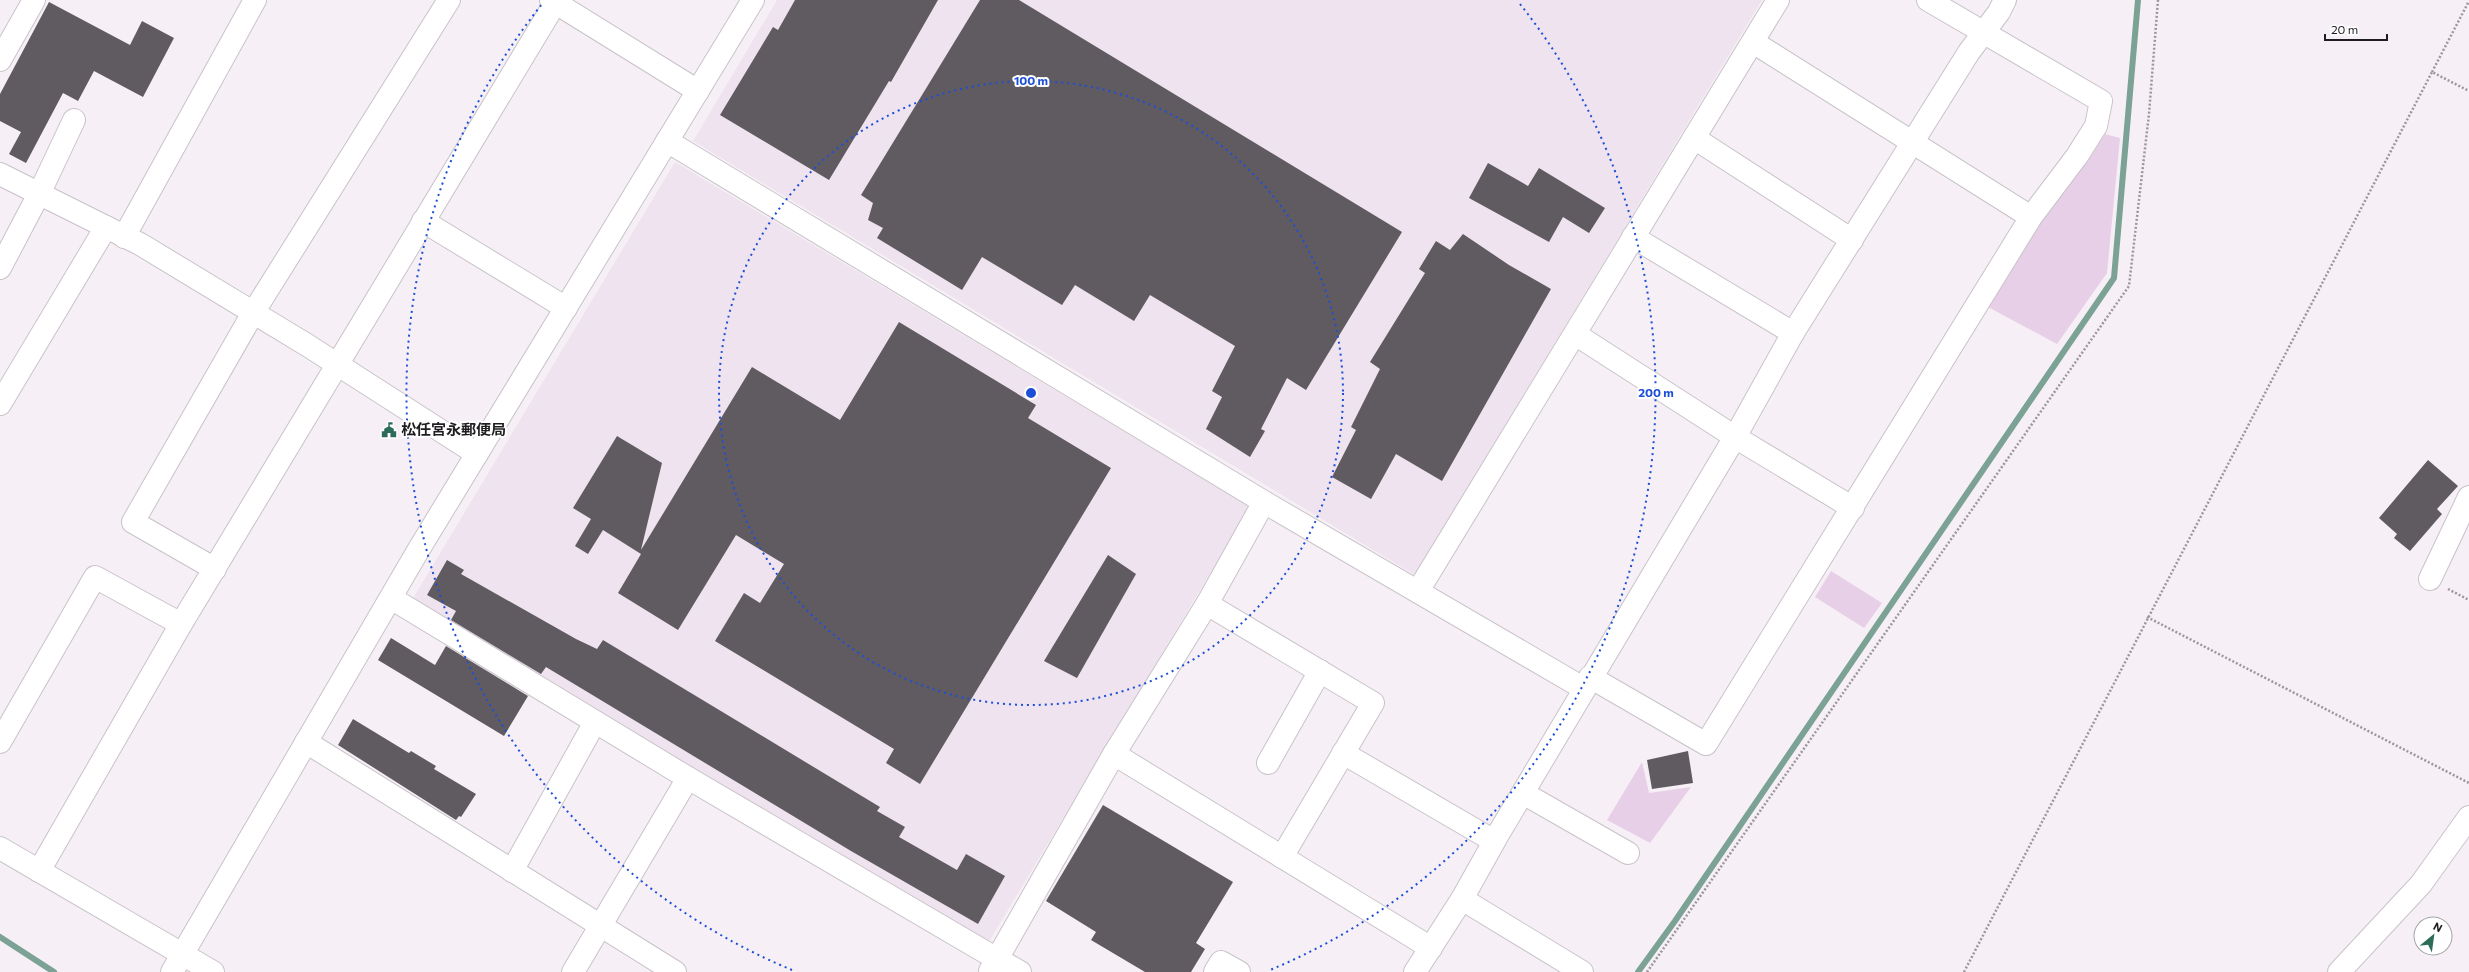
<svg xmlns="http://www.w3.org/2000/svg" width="2469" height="972" viewBox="0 0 2469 972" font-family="Commissioner,'Noto Sans JP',sans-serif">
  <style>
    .built { fill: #eee3ee }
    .green { fill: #e8cfe8 }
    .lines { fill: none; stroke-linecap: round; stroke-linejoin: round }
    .stream { stroke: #7ba295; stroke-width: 6 }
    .building { fill: #605b60 }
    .minor-casing { stroke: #c8c3c8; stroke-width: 24 }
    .path { stroke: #9b979b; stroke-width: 2.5; stroke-dasharray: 2 2; stroke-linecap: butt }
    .minor { stroke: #fff; stroke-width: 22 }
    .ring { fill: none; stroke: #1d4ed8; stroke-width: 2; stroke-dasharray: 2 4 }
    .labels { text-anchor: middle; stroke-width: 4; stroke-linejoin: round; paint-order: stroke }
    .poi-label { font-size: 15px; font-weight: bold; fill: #1f1d1f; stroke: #fff; text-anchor: start }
    .centre { fill: #1d4ed8; stroke: #fff; stroke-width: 2 }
    .ring-label { font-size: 12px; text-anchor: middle; font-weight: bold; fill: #1d4ed8; stroke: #fff; stroke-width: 4; stroke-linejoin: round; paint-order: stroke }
  </style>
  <rect width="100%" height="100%" fill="#f6f0f6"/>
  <g class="built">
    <polygon points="777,0 1762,0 1415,575 693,141"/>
    <polygon points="675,162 1250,507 987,945 412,600"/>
  </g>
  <g class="green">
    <polygon points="2105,134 2120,138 2107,273 2057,344 1988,307 2047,211 2088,161"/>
    <polygon points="1831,571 1882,603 1864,628 1815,597"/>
    <polygon points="1642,762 1649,793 1691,787 1650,843 1607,820"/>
  </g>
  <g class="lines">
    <g class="stream">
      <polyline points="0,937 54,972"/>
      <polyline points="1638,972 1675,921 2114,278 2138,0"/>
    </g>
  </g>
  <g class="building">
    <polygon points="795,0 938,0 891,82 889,81 829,180 720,115 773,27 778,30"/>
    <polygon points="980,0 1019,0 1402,232 1306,390 1287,378 1261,429 1265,431 1250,457 1206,429 1222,397 1212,391 1235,346 1150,295 1134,321 1075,285 1062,305 982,257 962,290 877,238 883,228 868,220 873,203 861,195"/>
    <polygon points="49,2 130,45 142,21 174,38 143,97 94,71 78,101 63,93 26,163 9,154 21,132 0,121 0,94"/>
    <polygon points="1488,163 1528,186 1539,168 1605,208 1589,233 1563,217 1549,242 1469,198"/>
    <polygon points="1463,234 1509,265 1551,289 1442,481 1396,454 1371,499 1332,477 1356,430 1351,427 1380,369 1370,362 1425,273 1419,269 1436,241 1450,250"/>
    <polygon points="899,322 1036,405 1028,418 1111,468 920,784 886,763 894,749 715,641 744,593 760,603 784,564 736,535 678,630 618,593 641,554 603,530 588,554 575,546 591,519 573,508 617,436 662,463 641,550 752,367 840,420"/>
    <polygon points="2428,460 2458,486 2437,509 2442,514 2410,551 2394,538 2397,534 2379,518"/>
    <polygon points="1108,555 1136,574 1077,678 1044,661"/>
    <polygon points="447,560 464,570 461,574 576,639 597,649 603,640 880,807 877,811 905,827 899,837 957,870 966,854 1005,876 978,924 851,851 546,667 541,674 451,620 456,611 427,595"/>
    <polygon points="391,638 435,665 446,646 528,696 504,736 378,660"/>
    <polygon points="353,719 409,753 411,751 436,766 434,769 476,794 461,817 459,816 456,820 338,745"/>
    <polygon points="1688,751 1693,783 1652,789 1647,760"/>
    <polygon points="1103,805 1233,882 1196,943 1205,949 1191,972 1145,972 1091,940 1096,932 1046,901"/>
  </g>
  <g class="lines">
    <g class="minor-casing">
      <g id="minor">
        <polyline points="551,0 698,91"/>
        <polyline points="1753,42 2031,217"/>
        <polyline points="0,60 34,0"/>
        <polyline points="1694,138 1852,240"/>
        <polyline points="667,141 1264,502"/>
        <polyline points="0,174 140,244 307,345 477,454"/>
        <polyline points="423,221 566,308"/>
        <polyline points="124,237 255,0"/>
        <polyline points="1633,237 1793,333"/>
        <polyline points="0,268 40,192 74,120"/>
        <polyline points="1575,334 1735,437 1853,508"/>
        <polyline points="0,404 106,227"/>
        <polyline points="215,569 133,522 253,313 449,0"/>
        <polyline points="2430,579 2469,497"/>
        <polyline points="1418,591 1778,0"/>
        <polyline points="391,598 688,778"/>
        <polyline points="1207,604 1373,703 1282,857"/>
        <polyline points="181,624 557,0"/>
        <polyline points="1590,677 1706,744 2031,217 2077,156 2096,126 2101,101 1928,0"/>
        <polyline points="0,742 95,577 181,624 39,871"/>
        <polyline points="306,742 675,972"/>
        <polyline points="1343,753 1494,841"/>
        <polyline points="1114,754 1431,948"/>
        <polyline points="1268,763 1320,671"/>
        <polyline points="1523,793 1628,853"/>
        <polyline points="0,848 213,972"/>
        <polyline points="512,871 595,722"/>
        <polyline points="990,971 997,959 1020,972"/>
        <polyline points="172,972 419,549 753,0"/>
        <polyline points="573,972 688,778 997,959 1114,754 1207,604 1264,502 1583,688"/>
        <polyline points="1215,972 1221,962 1239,972"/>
        <polyline points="1415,972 1462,899"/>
        <polyline points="1582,972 1462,899 1500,831 1735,437 1793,333 1969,52 1999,12 2005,0"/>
        <polyline points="2339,972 2421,884 2469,817"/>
      </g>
    </g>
    <g class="path">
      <polyline points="2432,72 2469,1"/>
      <polyline points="2448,589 2469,600"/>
      <polyline points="2147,617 2469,783"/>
      <polyline points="1647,972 2129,286 2149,114 2158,0"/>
      <polyline points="1964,972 2432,72 2469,91"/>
    </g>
    <use href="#minor" class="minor"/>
  </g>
  <g class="ring">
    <circle cx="1031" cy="393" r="312"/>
    <path d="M792 970A625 625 0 0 1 542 4M1520 4A625 625 0 0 1 1270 970"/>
  </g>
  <defs>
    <g id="civic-bare" transform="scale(1.2)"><path d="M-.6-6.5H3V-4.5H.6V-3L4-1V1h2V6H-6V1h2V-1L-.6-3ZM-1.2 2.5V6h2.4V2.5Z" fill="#2d6c59" stroke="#fff" stroke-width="2.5" paint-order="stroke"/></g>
  </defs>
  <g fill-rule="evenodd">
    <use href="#civic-bare" x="389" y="430"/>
  </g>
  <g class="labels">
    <g class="poi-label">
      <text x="401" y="435">松任宮永郵便局</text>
    </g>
  </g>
  <circle cx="1031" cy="393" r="6" class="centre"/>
  <g class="ring-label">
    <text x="1031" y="85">100 m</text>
    <text x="1656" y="397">200 m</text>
  </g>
  <g transform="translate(2433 936) rotate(29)"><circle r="19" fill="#ffffff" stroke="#a5a5a5"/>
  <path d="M0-3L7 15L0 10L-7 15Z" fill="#2d6c59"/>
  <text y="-6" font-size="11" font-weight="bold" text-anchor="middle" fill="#1f1d1f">N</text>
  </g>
  <path d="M2325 34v6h62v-6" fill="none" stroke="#1f1d1f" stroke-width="2"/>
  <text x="2331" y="34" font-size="12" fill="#1f1d1f" stroke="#ffffff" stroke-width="3" paint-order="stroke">20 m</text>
</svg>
